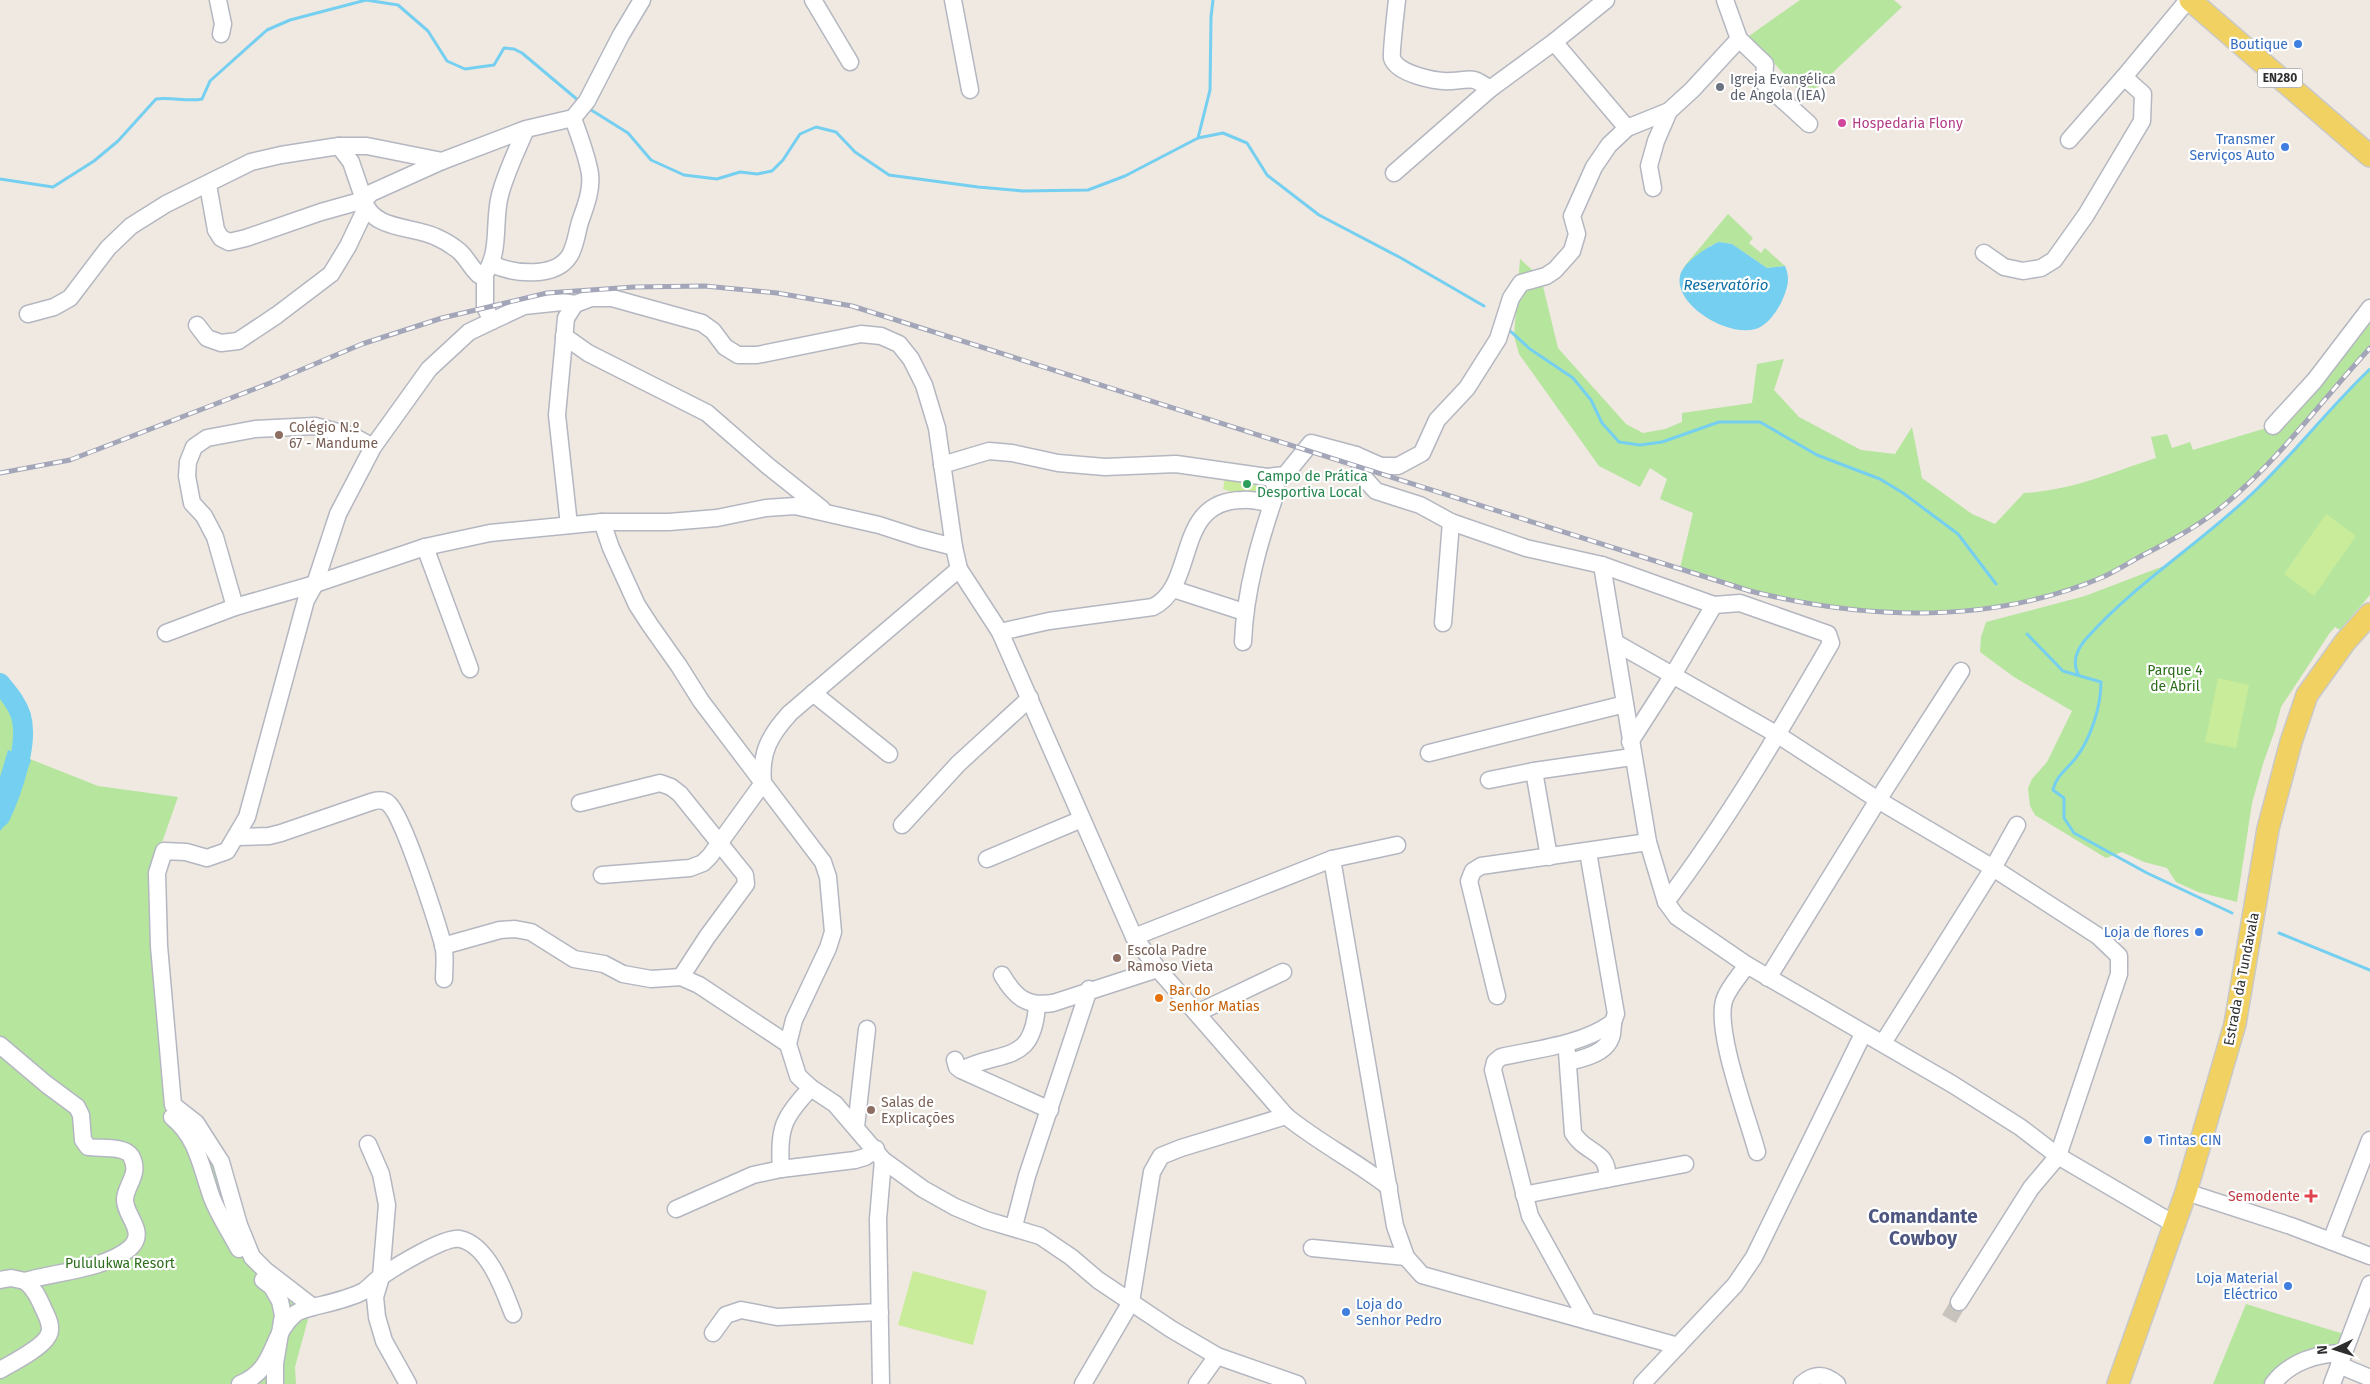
<svg xmlns="http://www.w3.org/2000/svg" width="2370" height="1384" viewBox="0 0 2370 1384" font-family="'Fira Sans',sans-serif">
  <style>
    .green { fill: #b6e59e }
    .pitch { fill: #c9ec9a }
    .water { fill: #75cff0 }
    .lines { fill: none; stroke-linecap: round; stroke-linejoin: round }
    .stream { stroke: #75cff0; stroke-width: 3 }
    .river { stroke: #75cff0; stroke-width: 20 }
    .minor-tunnel { stroke: #c8c4bd; stroke-width: 16; stroke-dasharray: 16 8; stroke-linecap: butt }
    .minor-casing { stroke: #b4b7c1; stroke-width: 19 }
    .major-casing { stroke: #c9c9c9; stroke-width: 24 }
    .minor { stroke: #fff; stroke-width: 16 }
    .major { stroke: #f2d163; stroke-width: 21 }
    .rail-casing { stroke: #a3a6b8; stroke-width: 5 }
    .rail { stroke: #fff; stroke-width: 3; stroke-dasharray: 9; stroke-linecap: butt }
    .shop-dot { fill: #3f7fe0; stroke: #fff; stroke-width: 2 }
    .worship-dot { fill: #6b7280; stroke: #fff; stroke-width: 2 }
    .hotel-dot { fill: #d1479c; stroke: #fff; stroke-width: 2 }
    .education-dot { fill: #8d6e63; stroke: #fff; stroke-width: 2 }
    .leisure-dot { fill: #2e9e5b; stroke: #fff; stroke-width: 2 }
    .food-dot { fill: #e8710a; stroke: #fff; stroke-width: 2 }
    .health-dot { fill: #e0444e; stroke: #fff; stroke-width: 2 }
    .labels { text-anchor: middle; stroke-width: 4.5; stroke-linejoin: round; paint-order: stroke }
    .shield { fill: #fff; stroke: #6d6d6d; stroke-width: 1 }
    .shield-label { font-size: 12px; font-weight: bold; fill: #2e2e2e }
    .shop-label { font-size: 14px; fill: #366cbe; stroke: #fff; text-anchor: end }
    .worship-label { font-size: 14px; fill: #5b616d; stroke: #fff; text-anchor: start }
    .hotel-label { font-size: 14px; fill: #b23c85; stroke: #fff; text-anchor: start }
    .education-label { font-size: 14px; fill: #785e54; stroke: #fff; text-anchor: start }
    .leisure-label { font-size: 14px; fill: #27864d; stroke: #fff; text-anchor: start }
    .park-label { font-size: 14px; fill: #2c6e1b; stroke: #fff }
    .street-label { font-size: 14px; fill: #2e2e2e; stroke: #fff }
    .food-label { font-size: 14px; fill: #c56008; stroke: #fff; text-anchor: start }
    .health-label { font-size: 14px; fill: #be3a42; stroke: #fff; text-anchor: end }
    .water-label { font-size: 15px; font-style: italic; fill: #0d6fa3; stroke: #fff }
    .district-label { font-size: 19px; font-weight: bold; fill: #4d5680; stroke: #fff }
  </style>
  <rect width="100%" height="100%" fill="#efe9e1"/>
  <g class="green">
    <polygon points="1800,0 1894,0 1902,7 1806,98 1749,36"/>
    <polygon points="1728,214 1753,238 1749,243 1761,253 1765,248 1785,266 1767,268 1732,244 1719,242 1710,246 1683,268"/>
    <path d="M1520,259l21,19 17,70 68,76 17,9 22,-4 17,-7v-9l70,-10 5,-39 27,-5 -10,31 25,27 62,33 34,4 17,-27 10,51 50,36 23,10 29,-31c50,-3 85,-20 132,-35l-5,-21 16,-3 5,14 18,-6 3,8 80,-24 97,-118v41c-47,53 -92,110 -146,156 -25,21 -55,37 -84,52 -13,7 -26,15 -39,20 -94,37 -200,47 -300,27 -41,-9 -81,-23 -121,-36l13,-55 -33,-14 7,-20 -17,-11 -10,19 -41,-21 -80,-112 -5,-18z"/>
    <polygon points="2370,369 2370,595 2340,630 2335,627 2329,634 2281,707 2275,730 2263,764 2252,803 2237,902 2198,892 2176,882 2167,868 2144,862 2122,852 2106,858 2035,815 2030,806 2028,788 2032,779 2047,762 2072,711 2014,677 1980,652 1981,637 1986,622 2085,596 2169,564 2259,488"/>
    <path d="M0,683c21,26 25,40 20,72l78,31 80,11 -26,74 18,236 46,57 22,72 72,76 -15,55 1,17h-296z"/>
    <polygon points="2246,1304 2347,1335 2343,1348 2266,1384 2213,1384"/>
  </g>
  <g class="pitch">
    <polygon points="1225,478 1272,479 1264,503 1223,489"/>
    <polygon points="2326,514 2356,536 2314,596 2284,574"/>
    <polygon points="2218,678 2249,685 2236,748 2205,742"/>
    <polygon points="913,1271 987,1291 973,1345 898,1325"/>
  </g>
  <g class="water">
    <path d="M1719,242l13,2 35,24 18,-2c6,13 2,24 -4,37 -5,9 -10,17 -19,23 -25,17 -89,-19 -82,-50 2,-13 27,-29 39,-34z"/>
    <path d="M8,750l23,10c-3,10 -8,18 -12,26 -6,16 -7,32 -19,45v-54z"/>
  </g>
  <g class="lines">
    <g class="stream">
      <polyline points="588,108 628,133 651,160 684,175 717,179 740,172 757,174 772,171 783,160 800,134 816,127 836,132 855,152 889,175 978,187 1023,191 1088,190 1125,176 1198,138 1223,133 1247,143 1267,175 1319,215 1401,258 1484,306"/>
      <polyline points="1198,138 1210,90 1211,17 1213,0"/>
      <path d="M0,179l53,8 41,-26 24,-20 38,-42c16,-2 32,3 46,0l8,-18 57,-51 23,-10 76,-20 32,5 30,26 19,30 18,8 29,-4 10,-17 10,1 8,4 57,48"/>
      <polyline points="1508,329 1530,349 1573,378 1591,400 1602,423 1619,442 1640,445 1662,442 1719,422 1760,422 1817,455 1880,479 1903,493 1958,534 1996,584"/>
      <path d="M2027,634l36,37 38,11c0,24 -10,57 -26,77 -9,11 -19,17 -22,31l11,8v20l10,15 73,40 85,40"/>
      <path d="M2078,674c-6,-12 -2,-23 7,-34 51,-58 118,-98 173,-152 39,-38 72,-81 112,-119"/>
      <polyline points="2279,933 2370,970"/>
    </g>
    <path class="river" d="M0,683c8,10 17,20 21,33 8,27 -9,76 -21,101"/>
    <polyline class="minor-tunnel" points="1949,1319 1959,1302"/>
    <g class="minor-casing">
      <g id="minor">
        <polyline points="218,0 223,24 221,34"/>
        <polyline points="813,0 850,62"/>
        <polyline points="953,0 970,90"/>
        <path d="M1397,0c-1,9 -6,52 -5,58 5,16 44,24 59,23 22,-1 19,-6 39,8"/>
        <polyline points="1725,0 1739,39 1765,64 1764,83 1809,124"/>
        <polyline points="1554,42 1627,128"/>
        <path d="M526,129c-9,21 -20,43 -26,66 -7,26 1,56 -15,79l-6,1c-8,-7 -12,-17 -20,-24 -6,-5 -16,-11 -23,-14 -23,-11 -65,-7 -72,-37l7,-7 71,-32 84,-32 47,-11 14,-17 34,-66 21,-35"/>
        <polyline points="2069,140 2124,77 2188,0"/>
        <polyline points="1394,173 1490,89 1554,42 1606,0"/>
        <polyline points="208,185 216,230 221,238 229,242 246,238 321,212 364,200 351,162 339,146"/>
        <polyline points="1653,188 1649,166 1656,141 1669,111"/>
        <polyline points="1984,253 2004,267 2023,271 2041,268 2054,260 2086,215 2142,121 2143,94 2124,77"/>
        <path d="M492,264c21,10 64,15 78,-9 6,-10 7,-25 11,-36 5,-14 11,-30 9,-45 -3,-19 -11,-38 -17,-56"/>
        <path d="M485,274v33l7,14 -23,11 -40,37 -56,78 -35,67 -23,70 -9,16 -59,217 -20,34 -20,7 -21,-6 -22,-1 -7,22 2,73 14,159 23,18 25,39 18,63 13,32 13,13 48,37c16,-4 36,-8 51,-16 6,-4 11,-11 18,-15 13,-9 63,-40 78,-37 28,6 44,51 53,75"/>
        <polyline points="28,314 54,307 70,298 108,248 131,226 166,204 251,162 281,155 339,146 367,146 442,161"/>
        <path d="M492,321l32,-15 38,-4 13,2 16,-6h21l90,25 11,8 12,16 13,8h19l104,-21 20,2 18,8 12,15 13,26 13,43 17,119 5,22 41,63 134,305 24,32 128,147c33,27 70,45 103,71"/>
        <polyline points="197,325 207,338 221,343 238,341 277,315 331,274 348,246 366,208"/>
        <polyline points="564,336 588,353 707,413 768,466 822,509"/>
        <polyline points="2273,426 2315,380 2370,308"/>
        <polyline points="1356,455 1381,466 1398,466 1422,453 1437,420 1467,388 1498,339 1511,298 1521,283 1546,276 1555,270 1572,251 1577,234 1572,216 1594,167 1609,145 1627,128 1669,111 1692,90 1739,39"/>
        <path d="M942,465l47,-14 23,2 46,10 47,4 71,-3 91,13 18,-2 26,-32 45,12 9,24 11,12 44,14 31,17 75,26 76,17 112,40 26,-2 88,31 3,9c-51,88 -103,177 -165,259"/>
        <polyline points="602,522 611,548 637,605 650,625 679,666 701,701 823,862 828,877 833,932 828,948 794,1020 788,1044 798,1076 811,1088 835,1104 883,1160 923,1189 955,1207 986,1220 1040,1236 1071,1257 1098,1280 1171,1329 1217,1356 1297,1384"/>
        <polyline points="569,525 557,415 566,318 575,304"/>
        <polyline points="425,547 470,669"/>
        <polyline points="1602,565 1648,842 1666,902 1677,917 1747,965 1952,1084 2020,1127 2058,1156 2174,1224"/>
        <polyline points="1173,589 1244,612"/>
        <polyline points="235,607 215,537 204,516 192,503 187,476 188,462 194,447 207,438 255,429 315,426 353,436 373,447"/>
        <polyline points="1443,623 1451,522"/>
        <path d="M1000,632l49,-11 104,-14c45,-22 20,-106 89,-107 10,-1 20,2 30,4"/>
        <polyline points="166,633 235,607 315,584 425,547 490,533 602,522 669,522 717,518 766,508 795,506 879,525 919,538 954,547"/>
        <path d="M1243,642c2,-52 17,-103 34,-152l-5,-11 -5,-2"/>
        <polyline points="1616,643 1778,735 1878,800 1993,868 2098,936 2119,956 2119,974 2058,1156 2031,1188 1959,1302"/>
        <polyline points="813,693 889,754"/>
        <polyline points="1630,742 1673,675 1714,605"/>
        <polyline points="1429,753 1625,704"/>
        <polyline points="1534,771 1549,857"/>
        <polyline points="1489,780 1534,771 1632,757"/>
        <polyline points="580,803 660,783 671,787 680,794 745,875 746,884 707,937 681,977"/>
        <polyline points="902,825 958,764 1030,698"/>
        <path d="M237,837l32,-1 12,-3 90,-31c6,-2 13,-3 18,2 15,14 47,116 54,140 3,11 1,24 1,35"/>
        <polyline points="987,859 1082,819"/>
        <polyline points="1332,859 1395,1226 1406,1257 1422,1275 1678,1346"/>
        <path d="M602,875l88,-7 13,-5 7,-7 53,-73c-3,-31 7,-48 27,-70l169,-144"/>
        <polyline points="1134,937 1332,859 1397,845"/>
        <polyline points="443,946 500,930 515,929 531,932 574,959 604,964 623,974 651,979 681,977 699,985 788,1044"/>
        <path d="M1747,965c-7,10 -17,21 -22,33 -12,29 23,120 32,154"/>
        <path d="M1002,975c13,22 24,32 51,28l105,-34"/>
        <polyline points="1768,978 1878,800 1961,671"/>
        <polyline points="1497,996 1469,881 1473,871 1481,866 1648,842"/>
        <polyline points="1197,1013 1283,972"/>
        <polyline points="1883,1043 1993,868 2017,825"/>
        <path d="M0,1045l46,39 31,23 4,8 2,25 5,7c11,2 36,-2 43,9 10,18 -5,28 -6,43 -1,17 23,32 5,49 -24,21 -74,24 -105,33 10,8 14,18 19,29 4,8 9,18 4,26 -6,12 -36,27 -48,34"/>
        <path d="M1567,1052l6,81c12,21 37,17 34,46"/>
        <polyline points="955,1060 957,1067 961,1070 1050,1110"/>
        <path d="M1569,1062c16,-4 39,-9 43,-28 1,-8 0,-12 4,-20l-28,-162"/>
        <path d="M961,1070c41,-21 72,-4 76,-65"/>
        <path d="M172,1117c26,21 29,51 40,81 7,18 18,34 27,51"/>
        <polyline points="856,1127 867,1029"/>
        <polyline points="368,1144 381,1174 387,1205 381,1277 375,1297 377,1317 384,1341 408,1384"/>
        <path d="M781,1169c-3,-40 2,-52 30,-81"/>
        <polyline points="2186,1192 2291,1226 2370,1256"/>
        <polyline points="1524,1195 1685,1164"/>
        <polyline points="676,1209 753,1175 781,1169 855,1160 865,1157 876,1149"/>
        <polyline points="1014,1226 1027,1176 1089,989"/>
        <polyline points="2331,1241 2370,1140"/>
        <polyline points="1312,1248 1406,1257"/>
        <polyline points="0,1280 11,1278 25,1281"/>
        <polyline points="263,1280 272,1287 280,1301 283,1315 275,1364 275,1384"/>
        <path d="M1588,1321l-58,-105 -37,-146 2,-8 6,-5c36,-8 80,-12 111,-34"/>
        <polyline points="713,1333 726,1315 741,1310 777,1317 880,1312"/>
        <polyline points="2339,1365 2370,1378"/>
        <path d="M240,1384c37,-15 29,-48 55,-70 4,-4 12,-5 18,-7"/>
        <polyline points="881,1384 878,1219 883,1160"/>
        <polyline points="1083,1384 1131,1302 1152,1172 1161,1156 1181,1148 1286,1116"/>
        <polyline points="1197,1384 1217,1356"/>
        <polyline points="1642,1384 1735,1285 1754,1257 1863,1034"/>
        <path d="M1802,1384c12,-11 22,-11 35,0"/>
        <path d="M2273,1384c16,-22 45,-31 71,-31"/>
        <polyline points="2332,1384 2370,1284"/>
      </g>
    </g>
    <g class="major-casing">
      <g id="major">
        <polyline points="2190,0 2370,156"/>
        <polyline points="2118,1384 2186,1192 2235,1024 2268,829 2291,742 2307,695 2345,642 2370,614"/>
      </g>
    </g>
    <use href="#minor" class="minor"/>
    <use href="#major" class="major"/>
    <g class="rail-casing">
      <path id="rail" d="M0,473l70,-13 200,-77 92,-39 80,-26 105,-25 87,-6 71,-1 72,7 75,13 898,285c117,29 240,34 353,-14 13,-6 27,-15 40,-22 28,-14 56,-29 80,-49 56,-46 99,-106 147,-158"/>
    </g>
    <use href="#rail" class="rail"/>
  </g>
  <g class="shop-dot">
    <circle cx="2298" cy="44" r="5"/>
    <circle cx="2285" cy="147" r="5"/>
    <circle cx="2199" cy="932" r="5"/>
    <circle cx="2148" cy="1140" r="5"/>
    <circle cx="2288" cy="1286" r="5"/>
    <circle cx="1346" cy="1312" r="5"/>
  </g>
  <circle class="worship-dot" cx="1720" cy="87" r="5"/>
  <circle class="hotel-dot" cx="1842" cy="123" r="5"/>
  <g class="education-dot">
    <circle cx="279" cy="435" r="5"/>
    <circle cx="1117" cy="958" r="5"/>
    <circle cx="871" cy="1110" r="5"/>
  </g>
  <circle class="leisure-dot" cx="1247" cy="484" r="5"/>
  <circle class="food-dot" cx="1159" cy="998" r="5"/>
  <path class="health-dot" d="M2308.5 1188.5h5v5h5v5h-5v5h-5v-5h-5v-5h5z"/>
  <g class="labels">
    <rect class="shield" x="2257.5" y="68.5" width="45" height="19" rx="4"/>
    <g class="shield-label">
      <text x="2280" y="82">EN280</text>
    </g>
    <g class="shop-label">
      <text x="2288" y="49">Boutique</text>
      <text x="2275" y="144">Transmer<tspan x="2275" dy="16">Serviços Auto</tspan></text>
      <text x="2189" y="937">Loja de flores</text>
      <text x="2158" y="1145" text-anchor="start">Tintas CIN</text>
      <text x="2278" y="1283">Loja Material<tspan x="2278" dy="16">Eléctrico</tspan></text>
      <text x="1356" y="1309" text-anchor="start">Loja do<tspan x="1356" dy="16">Senhor Pedro</tspan></text>
    </g>
    <g class="worship-label">
      <text x="1730" y="84">Igreja Evangélica<tspan x="1730" dy="16">de Angola (IEA)</tspan></text>
    </g>
    <g class="hotel-label">
      <text x="1852" y="128">Hospedaria Flony</text>
    </g>
    <g class="education-label">
      <text x="289" y="432">Colégio N.º<tspan x="289" dy="16">67 - Mandume</tspan></text>
      <text x="1127" y="955">Escola Padre<tspan x="1127" dy="16">Ramoso Vieta</tspan></text>
      <text x="881" y="1107">Salas de<tspan x="881" dy="16">Explicações</tspan></text>
    </g>
    <g class="leisure-label">
      <text x="1257" y="481">Campo de Prática<tspan x="1257" dy="16">Desportiva Local</tspan></text>
    </g>
    <g class="park-label">
      <text x="2175" y="675">Parque 4<tspan x="2175" dy="16">de Abril</tspan></text>
      <text x="120" y="1268">Pululukwa Resort</text>
    </g>
    <g class="street-label">
      <text transform="translate(2241 979) rotate(-79)" y="5">Estrada da Tundavala</text>
    </g>
    <g class="food-label">
      <text x="1169" y="995">Bar do<tspan x="1169" dy="16">Senhor Matias</tspan></text>
    </g>
    <g class="health-label">
      <text x="2300" y="1201">Semodente</text>
    </g>
    <g class="water-label">
      <text x="1726" y="290">Reservatório</text>
    </g>
    <g class="district-label">
      <text x="1923" y="1223">Comandante<tspan x="1923" dy="22">Cowboy</tspan></text>
    </g>
  </g>
  <g transform="translate(2335 1349) rotate(266)" stroke="#ffffff" stroke-width="4" paint-order="stroke">
  <path d="M0-4L9 19L0 12L-9 19Z" fill="#2e2e2e"/>
  <text y="-8" font-size="14" font-weight="bold" text-anchor="middle" fill="#2e2e2e">N</text>
  </g>
</svg>
